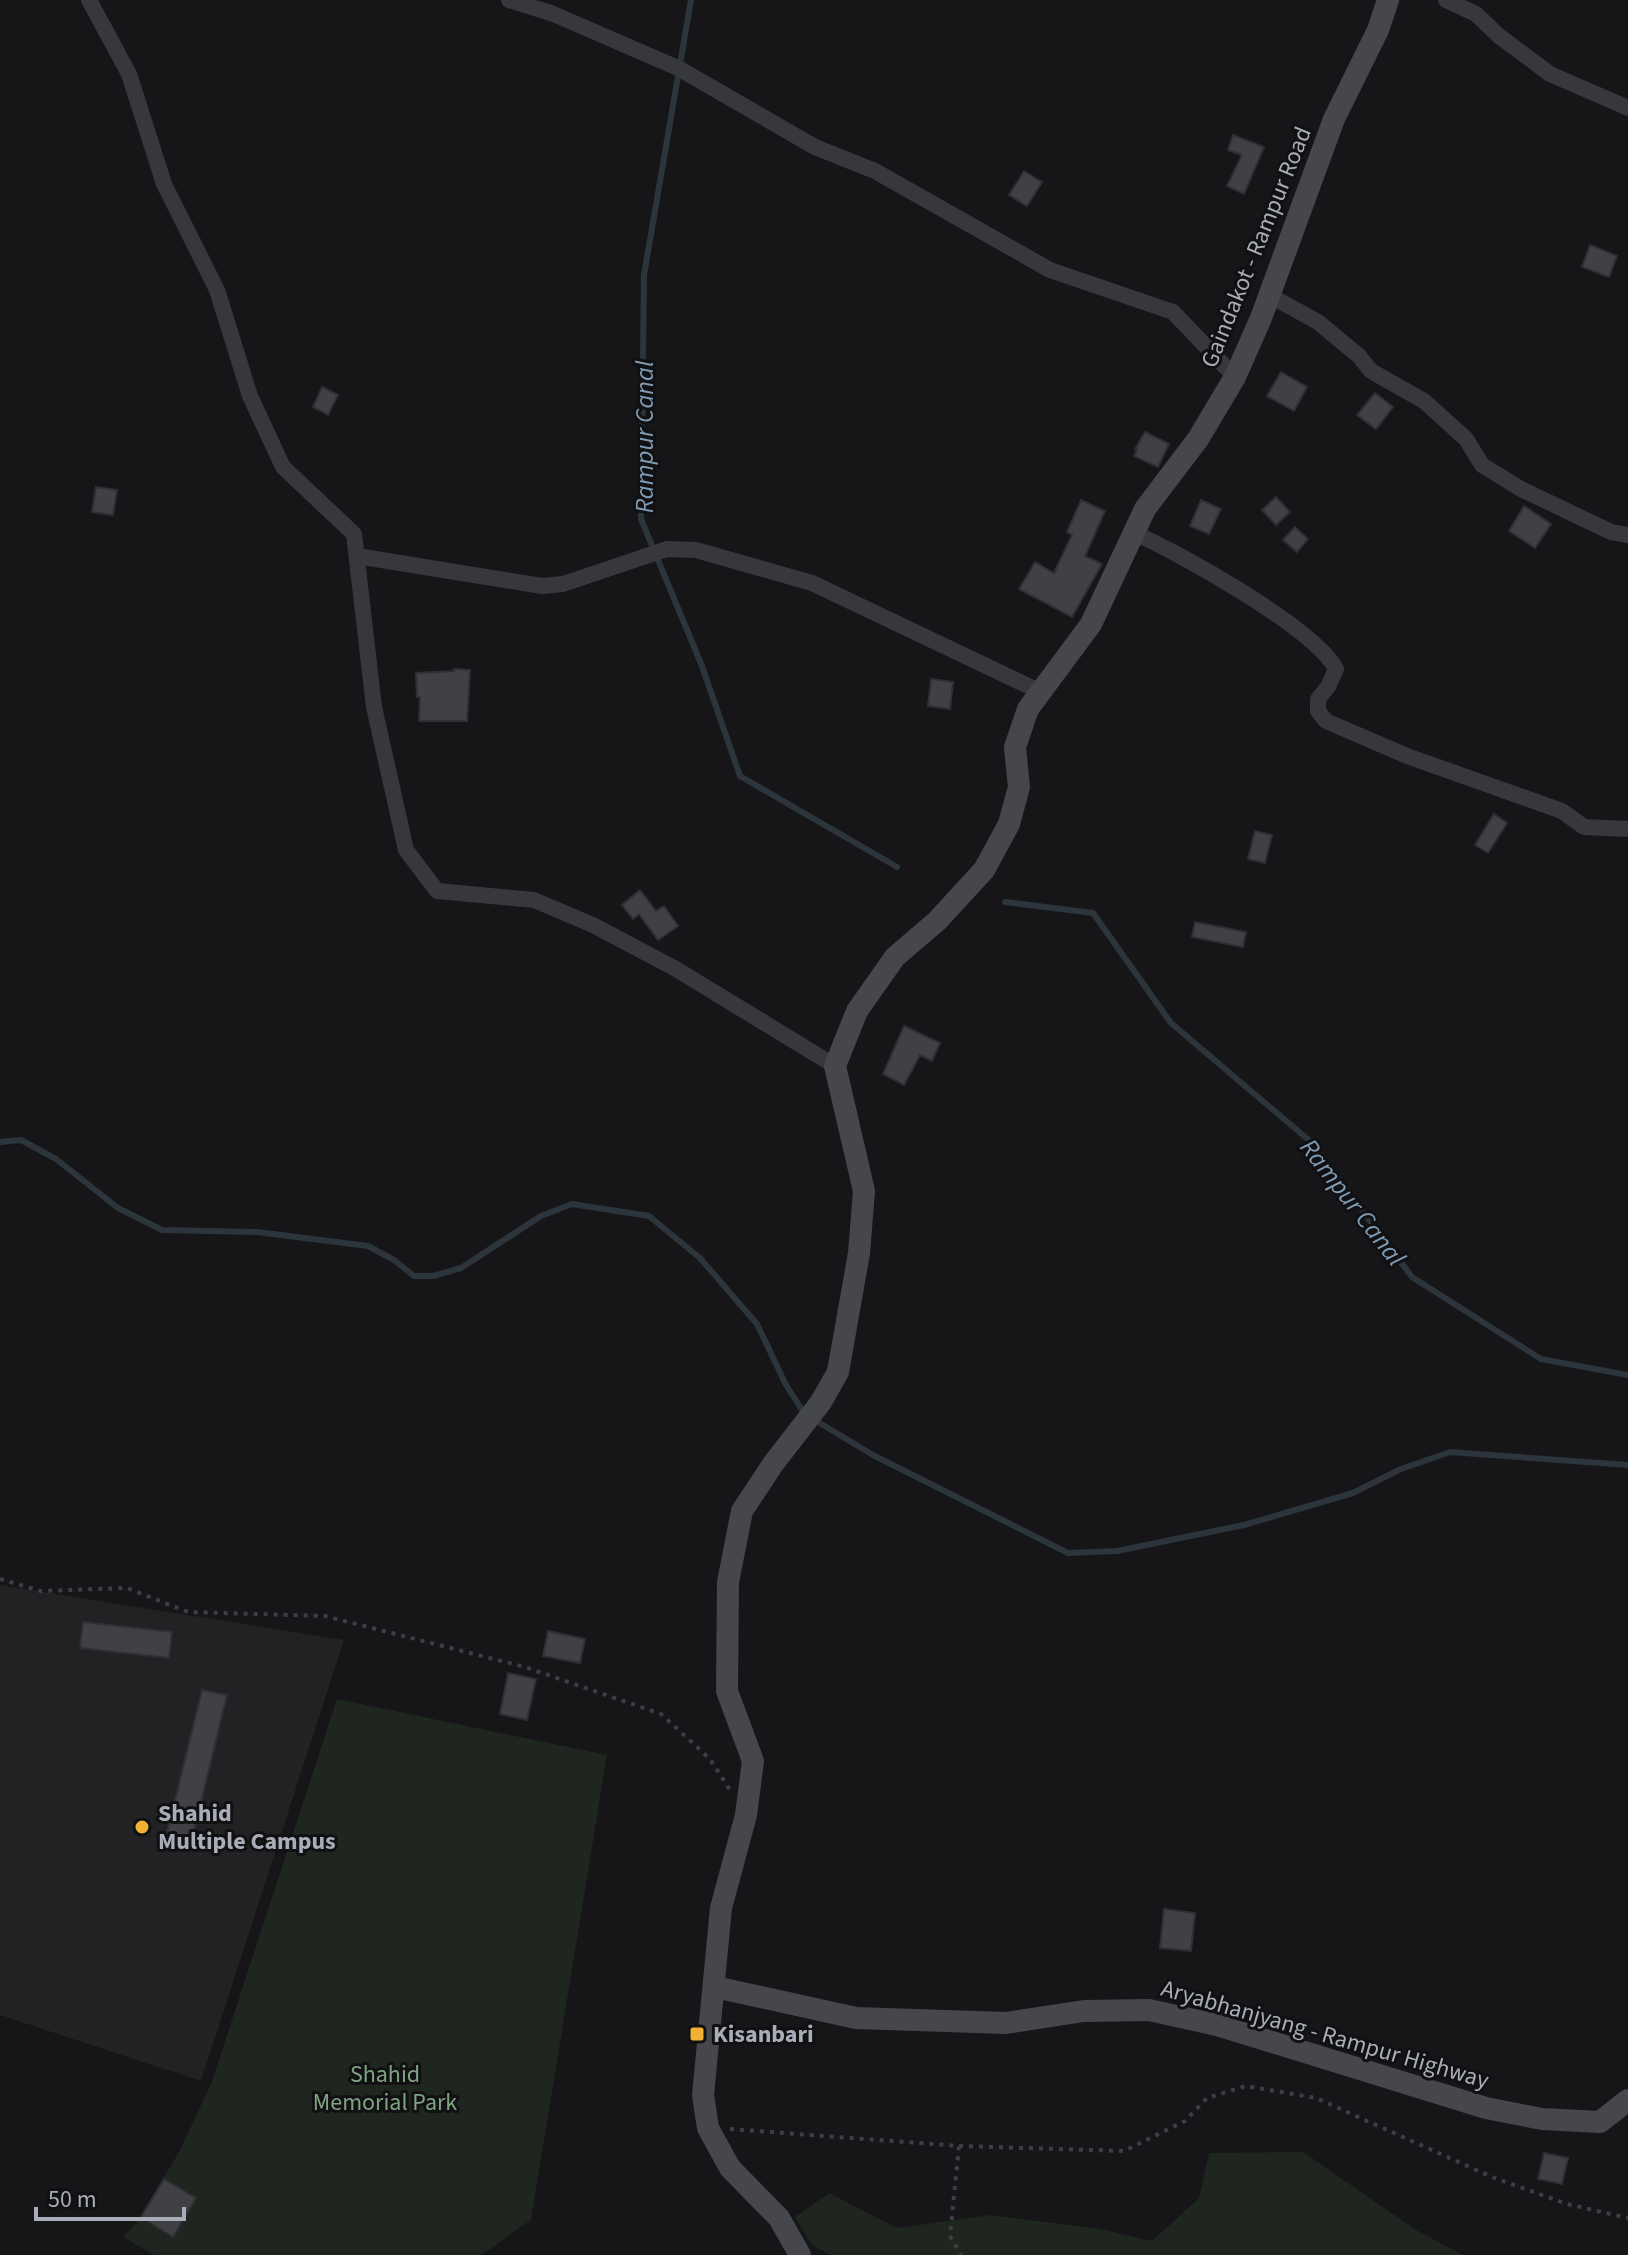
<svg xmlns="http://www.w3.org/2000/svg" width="1628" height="2255" viewBox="0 0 1628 2255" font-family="'Source Sans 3',sans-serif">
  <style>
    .built { fill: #222225 }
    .green { fill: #1e261f }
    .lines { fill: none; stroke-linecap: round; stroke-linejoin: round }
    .stream { stroke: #2c353c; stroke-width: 6 }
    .building { fill: #404145; stroke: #303034; stroke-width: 2 }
    .path { stroke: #3d3f44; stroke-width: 4; stroke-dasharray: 4 6; stroke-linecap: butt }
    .street { stroke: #37383d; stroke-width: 16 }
    .secondary { stroke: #45474d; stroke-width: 22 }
    .poi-dot { fill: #f2b134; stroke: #111113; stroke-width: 3 }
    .labels { text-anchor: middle; stroke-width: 6; stroke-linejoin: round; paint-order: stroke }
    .street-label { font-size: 24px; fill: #a8adb8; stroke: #111113 }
    .poi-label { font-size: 24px; font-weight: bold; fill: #a8adb8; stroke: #111113; text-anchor: start }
    .park-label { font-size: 24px; fill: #7fa381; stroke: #111113 }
    .water-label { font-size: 26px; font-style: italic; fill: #7f9bb3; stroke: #111113 }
  </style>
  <rect width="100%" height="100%" fill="#161618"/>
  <polygon class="built" points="0,1585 344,1640 201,2081 0,2015"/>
  <g class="green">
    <polygon points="337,1699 607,1755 531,2220 481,2255 154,2255 123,2237 137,2222 179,2152 211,2084"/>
    <polygon points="1303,2152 1416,2230 1463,2255 830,2255 811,2244 795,2217 829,2193 897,2228 990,2215 1100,2229 1152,2241 1199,2198 1209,2153"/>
  </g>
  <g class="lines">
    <g class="stream">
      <polyline points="691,0 644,275 641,519 702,666 740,776 897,867"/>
      <polyline points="1005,902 1093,913 1171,1023 1311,1142 1412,1277 1541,1359 1628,1375"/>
      <polyline points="0,1142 21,1140 56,1159 118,1208 162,1230 257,1232 368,1246 394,1260 414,1276 433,1276 461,1268 541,1216 572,1204 649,1216 700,1258 757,1324 786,1385 804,1413"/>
      <polyline points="813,1419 873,1455 1068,1553 1117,1551 1244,1525 1353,1493 1401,1469 1450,1452 1628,1465"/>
    </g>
  </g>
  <g class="building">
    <polygon points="1233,135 1264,147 1244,194 1227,186 1242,155 1228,150"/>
    <polygon points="1024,171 1042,182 1027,206 1009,195"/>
    <polygon points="1590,245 1617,256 1609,277 1582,267"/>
    <polygon points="1281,372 1307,387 1294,411 1267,396"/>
    <polygon points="322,387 338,395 328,415 313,407"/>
    <polygon points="1375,393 1393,407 1376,429 1357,415"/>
    <polygon points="1145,432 1169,444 1158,467 1134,456 1137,450 1135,449"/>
    <polygon points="96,487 117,490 113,515 92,512"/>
    <polygon points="1276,497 1290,512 1276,525 1262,510"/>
    <polygon points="1081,500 1105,511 1085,556 1102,564 1072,617 1019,589 1035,562 1054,573 1072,535 1067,532"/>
    <polygon points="1201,500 1221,509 1209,534 1190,526"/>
    <polygon points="1524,506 1551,524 1535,548 1509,531"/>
    <polygon points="1295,527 1308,539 1297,552 1283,540"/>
    <polygon points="454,669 470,670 467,721 419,721 420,697 417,697 416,673 454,671"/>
    <polygon points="931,679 953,682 950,709 928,706"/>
    <polygon points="1494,814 1507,823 1488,853 1475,845"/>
    <polygon points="1255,831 1272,835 1265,863 1248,859"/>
    <polygon points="640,890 656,911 664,906 678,926 658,940 639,914 633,919 622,905"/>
    <polygon points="1195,922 1246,932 1243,947 1192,937"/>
    <polygon points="904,1026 940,1043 932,1061 920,1055 904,1085 883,1074"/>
    <polygon points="83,1622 172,1632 169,1658 80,1648"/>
    <polygon points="548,1631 585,1639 580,1663 543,1656"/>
    <polygon points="508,1673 536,1679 527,1720 500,1714"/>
    <polygon points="202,1690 227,1695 190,1848 165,1841"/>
    <polygon points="1164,1909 1195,1913 1191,1951 1160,1948"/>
    <polygon points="1544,2153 1568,2158 1562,2184 1538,2179"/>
    <polygon points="164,2179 196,2198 173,2237 141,2217"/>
  </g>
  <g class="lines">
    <g class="path">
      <polyline points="0,1579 41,1591 127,1588 188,1612 325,1616 525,1667 661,1714 710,1759 730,1790"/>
      <polyline points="730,2129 959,2146 950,2236 961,2255"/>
      <polyline points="959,2146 1124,2151 1185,2121 1207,2098 1246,2086 1316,2098 1492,2177 1567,2204 1628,2218"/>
    </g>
    <g class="street">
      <polyline points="89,0 129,74 164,184 217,290 250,396 283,467 354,534 374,707 406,850 437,891 534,900 593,925 676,969 835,1066"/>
      <polyline points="509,0 551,13 678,68 815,147 875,171 1050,270 1173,312 1235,377"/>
      <polyline points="1446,0 1476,14 1499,36 1550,74 1628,108"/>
      <polyline points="1269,295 1318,322 1359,356 1371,371 1424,401 1466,439 1482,465 1521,489 1611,532 1628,535"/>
      <path d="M1134,533c44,19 182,96 202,136l-8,18 -10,12v12l8,10 81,35 155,55 22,16 44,2"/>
      <polyline points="357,556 542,586 563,584 667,549 696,550 812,583 1041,692"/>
    </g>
    <g class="secondary">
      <polyline points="715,1987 856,2018 1006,2023 1084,2011 1149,2010 1217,2025 1486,2108 1542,2119 1600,2122 1628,2100"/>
      <polyline points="800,2255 779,2218 730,2168 708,2128 703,2095 721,1908 746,1815 753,1761 727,1691 728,1582 742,1511 773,1464 821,1402 838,1372 859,1253 864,1191 835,1066 857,1011 895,957 937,921 984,870 1009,824 1019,787 1015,747 1028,709 1091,624 1145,509 1198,439 1235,377 1261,318 1334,119 1378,30 1388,0"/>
    </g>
  </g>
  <g class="poi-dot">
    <circle cx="142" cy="1827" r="8"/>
    <rect x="689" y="2026" width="16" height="16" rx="4"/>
  </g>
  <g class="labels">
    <g class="street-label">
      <text transform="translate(1256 247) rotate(-68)" y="8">Gaindakot - Rampur Road</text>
      <text transform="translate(1325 2034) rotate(16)" y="8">Aryabhanjyang - Rampur Highway</text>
    </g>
    <g class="poi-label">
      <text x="158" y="1821">Shahid<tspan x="158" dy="28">Multiple Campus</tspan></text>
      <text x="713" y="2042">Kisanbari</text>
    </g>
    <g class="park-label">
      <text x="385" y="2082">Shahid<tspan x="385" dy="28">Memorial Park</tspan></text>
    </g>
    <g class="water-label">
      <text transform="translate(644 437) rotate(-90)" y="9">Rampur Canal</text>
      <text transform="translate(1353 1202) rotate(52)" y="9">Rampur Canal</text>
    </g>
  </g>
  <path d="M36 2207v12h148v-12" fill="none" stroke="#a8adb8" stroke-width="4"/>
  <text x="48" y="2207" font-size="24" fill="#a8adb8" stroke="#111113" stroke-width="6" paint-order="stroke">50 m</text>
</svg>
